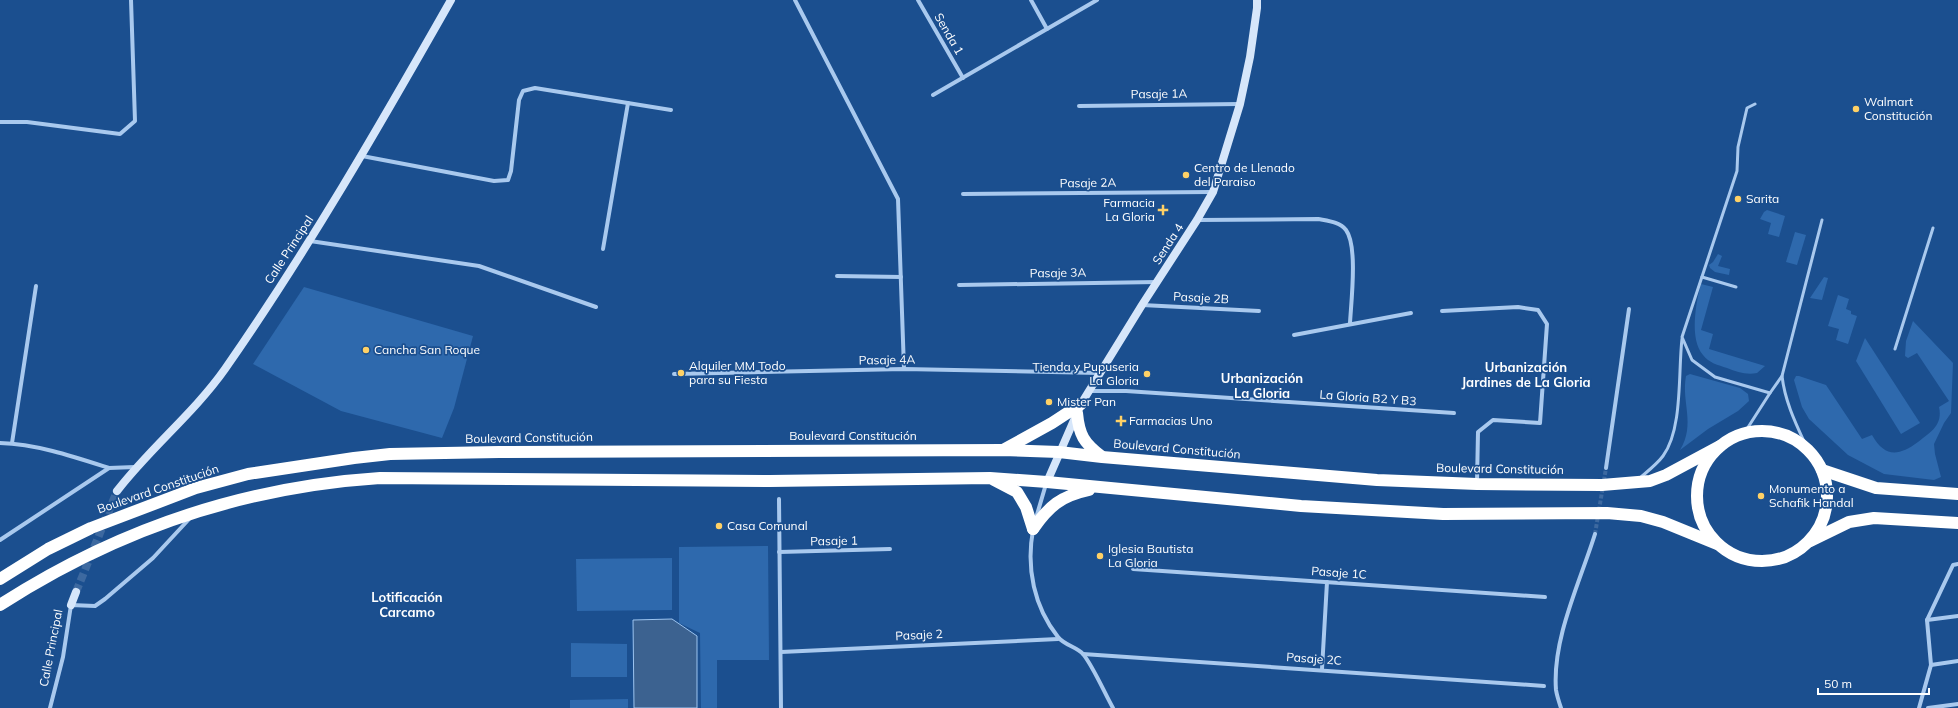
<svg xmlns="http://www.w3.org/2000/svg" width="1958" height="708" viewBox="0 0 1958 708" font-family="Mulish,sans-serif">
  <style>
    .green { fill: #2e69ad }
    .water { fill: #3c6290; stroke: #9cc4f0 }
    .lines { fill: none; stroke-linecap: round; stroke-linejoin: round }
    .street-tunnel { stroke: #3d69a0; stroke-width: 4; stroke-dasharray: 4 2; stroke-linecap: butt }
    .secondary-tunnel { stroke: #3d69a0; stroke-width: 8; stroke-dasharray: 8 4; stroke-linecap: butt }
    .lane { stroke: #a9c9ee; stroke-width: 3 }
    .street { stroke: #a9c9ee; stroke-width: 4 }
    .secondary { stroke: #d6e6fa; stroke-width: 8 }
    .highway { stroke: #fff; stroke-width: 12 }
    .poi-dot { fill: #ffd166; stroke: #1b4f8f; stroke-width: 1.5 }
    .labels { text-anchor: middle; stroke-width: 3.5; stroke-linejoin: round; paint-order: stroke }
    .street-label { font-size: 12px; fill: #fff; stroke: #1b4f8f }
    .poi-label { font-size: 12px; fill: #fff; stroke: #1b4f8f; text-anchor: start }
    .neighbourhood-label { font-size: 13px; font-weight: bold; fill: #fff; stroke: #1b4f8f }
  </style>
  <rect width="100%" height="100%" fill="#1b4f8f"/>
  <g class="green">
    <polygon points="1767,210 1785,216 1779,237 1768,234 1771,223 1760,219 1764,212"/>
    <polygon points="1795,232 1806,235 1797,265 1786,262"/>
    <polygon points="1718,254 1722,256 1718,266 1730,269 1729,275 1715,272 1710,268 1709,265 1713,262"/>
    <polygon points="1824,277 1828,278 1822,300 1810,298"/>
    <path d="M1701,284l12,3 -12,43 12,4 -4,15 56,17 -8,7c-11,2 -20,-1 -30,-5 -9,-3 -18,-5 -24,-13 -14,-16 -7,-53 -2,-71z"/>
    <polygon points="304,287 473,336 454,408 442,438 341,411 253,364"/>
    <polygon points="1838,295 1849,299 1846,309 1851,311 1851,314 1857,316 1848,344 1836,340 1839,329 1828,326"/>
    <path d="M1913,321l40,42 -2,50 -7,10 -10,21 1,10 6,23 -7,3 -50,-6 -36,-19 -39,-36 -7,-12 -8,-27 2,-4h3l27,9 36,54 10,-4c13,23 27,21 46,7 13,-10 25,-17 21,-35l10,-6 -32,-48 -9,5 -3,-2 1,-15z"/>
    <polygon points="1865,338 1920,423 1901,434 1856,361"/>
    <path d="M1690,374l50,14 8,6 1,7 -11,10 -30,18 -28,21c16,-26 1,-48 6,-74z"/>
    <polygon points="768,546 769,660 717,660 717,708 701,708 700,633 679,623 679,547"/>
    <polygon points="672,558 672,610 577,611 576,559"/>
    <polygon points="571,643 627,644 627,677 571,677"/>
    <polygon points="628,699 628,708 570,708 570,700"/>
  </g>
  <polygon class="water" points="672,619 697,636 697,708 634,708 633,620"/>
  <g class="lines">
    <polyline class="street-tunnel" points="1595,534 1606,468"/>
    <polyline class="secondary-tunnel" points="76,592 117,491"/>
    <g class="lane">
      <polyline points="1755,104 1747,108 1738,147 1737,171 1682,337 1692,360 1715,377 1770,393"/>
      <polyline points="1702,277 1736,287"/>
      <polyline points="1895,349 1933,228"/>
      <polyline points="1745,432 1770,393 1782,376"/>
      <path d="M1807,448c-11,-24 -22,-46 -25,-72l40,-156"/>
      <path d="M1641,477c7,-6 16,-13 22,-21 20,-27 15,-84 19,-117"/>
    </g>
    <g class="street">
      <polyline points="795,0 898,199 904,369"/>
      <polyline points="918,0 963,78"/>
      <polyline points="1031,0 1047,29"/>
      <polyline points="933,95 1097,0"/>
      <polyline points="1079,106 1240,104"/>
      <polyline points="0,122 27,122 120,134 135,121 131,0"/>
      <polyline points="362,156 494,181 508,180 511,171 519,100 523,91 535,88 671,110"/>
      <polyline points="963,194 1212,192"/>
      <path d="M1198,220l120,-1c10,2 22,3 28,11 12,16 5,73 4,93"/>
      <polyline points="310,241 479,266 596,307"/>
      <polyline points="603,249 628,103"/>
      <polyline points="837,276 901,277"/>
      <polyline points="959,285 1157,282"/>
      <polyline points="1142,305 1259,311"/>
      <polyline points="1442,311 1518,307 1538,310 1547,324 1540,423 1493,420 1478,432 1477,482"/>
      <polyline points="1294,335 1411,313"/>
      <polyline points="674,374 904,369 1099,373"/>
      <polyline points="1089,391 1126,391 1454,413"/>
      <path d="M0,443c37,1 75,14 109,25"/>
      <polyline points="12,443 36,286"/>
      <polyline points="1606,468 1629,309"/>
      <polyline points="779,499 781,708"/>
      <polyline points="1036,518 1046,484"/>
      <path d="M1033,530c-7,38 1,77 25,107 6,8 19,10 25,17 10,12 22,40 30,54"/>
      <polyline points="0,540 109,468 135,467"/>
      <polyline points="779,552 890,549"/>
      <polyline points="1133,569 1545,597"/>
      <polyline points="1927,620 1958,616"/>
      <polyline points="781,652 1058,639"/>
      <polyline points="1083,654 1544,686"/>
      <polyline points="1931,665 1958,661"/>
      <polyline points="1322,669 1327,582"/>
      <polyline points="50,708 63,657 71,605 95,606 105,599 153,558 191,517"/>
      <path d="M1561,708c-2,-6 -4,-12 -5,-18 -4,-51 24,-108 39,-156"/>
      <polyline points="1919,708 1931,665 1927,620 1953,565 1958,564"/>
      <polyline points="1928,708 1958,704"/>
    </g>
    <g class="secondary">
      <polyline points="1047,482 1081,404 1142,305 1197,220 1213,192 1240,104 1250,57 1257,8 1257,0"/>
      <path d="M117,491c33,-43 77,-78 108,-122 83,-119 155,-244 226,-369"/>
      <polyline points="71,605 76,592"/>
    </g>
    <g class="highway">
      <path d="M1077,413c2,22 7,30 24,43"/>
      <circle cx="1762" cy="496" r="65"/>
      <polyline points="1003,450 1052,423 1081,404"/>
      <polyline points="1822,470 1876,488 1958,494"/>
      <polyline points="994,480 1017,492 1026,507 1033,529"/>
      <path d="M1033,529c16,-23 28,-33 56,-39"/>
      <polyline points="1810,541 1849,522 1874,518 1958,523"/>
      <polyline points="0,579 48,549 91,528 196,488 248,474 354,458 390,454 499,452 1003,450 1059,452 1102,457 1377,480 1477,484 1602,485 1650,481 1666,475 1720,446"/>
      <path d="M0,605c116,-75 242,-118 380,-127l390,3 220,-3 57,4 254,24 142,8 164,-1 34,3 22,6 54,22"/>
    </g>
  </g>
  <g class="poi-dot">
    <circle cx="1856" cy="109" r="4"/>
    <circle cx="1186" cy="175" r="4"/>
    <circle cx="1738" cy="199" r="4"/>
    <path d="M1161 204h4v4h4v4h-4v4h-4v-4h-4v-4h4z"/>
    <circle cx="366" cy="350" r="4"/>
    <circle cx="681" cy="373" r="4"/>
    <circle cx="1147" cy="374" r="4"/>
    <circle cx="1049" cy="402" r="4"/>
    <path d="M1119 415h4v4h4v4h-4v4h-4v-4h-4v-4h4z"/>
    <circle cx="1761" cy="496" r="4"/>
    <circle cx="719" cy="526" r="4"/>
    <circle cx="1100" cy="556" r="4"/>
  </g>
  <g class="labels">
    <g class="street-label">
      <text transform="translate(949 34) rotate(60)" y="4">Senda 1</text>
      <text transform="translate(1159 94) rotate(-1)" y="4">Pasaje 1A</text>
      <text transform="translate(1088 183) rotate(-1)" y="4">Pasaje 2A</text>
      <text transform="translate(1168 244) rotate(-57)" y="4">Senda 4</text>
      <text transform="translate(289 250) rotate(-57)" y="4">Calle Principal</text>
      <text transform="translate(1058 273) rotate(-1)" y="4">Pasaje 3A</text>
      <text transform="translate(1201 298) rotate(3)" y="4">Pasaje 2B</text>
      <text transform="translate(887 360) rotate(-1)" y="4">Pasaje 4A</text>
      <text transform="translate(1368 398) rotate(4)" y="4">La Gloria B2 Y B3</text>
      <text x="853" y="440">Boulevard Constitución</text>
      <text transform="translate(529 438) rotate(-1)" y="4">Boulevard Constitución</text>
      <text transform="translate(1177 449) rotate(5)" y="4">Boulevard Constitución</text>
      <text transform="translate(1500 469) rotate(1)" y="4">Boulevard Constitución</text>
      <text transform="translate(158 489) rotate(-19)" y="4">Boulevard Constitución</text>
      <text transform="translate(834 541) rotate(-1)" y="4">Pasaje 1</text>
      <text transform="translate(1339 573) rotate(4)" y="4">Pasaje 1C</text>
      <text transform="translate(919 635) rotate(-3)" y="4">Pasaje 2</text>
      <text transform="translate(51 648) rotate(-79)" y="4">Calle Principal</text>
      <text transform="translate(1314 659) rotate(4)" y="4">Pasaje 2C</text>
    </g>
    <g class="poi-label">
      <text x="1864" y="106">Walmart<tspan x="1864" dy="14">Constitución</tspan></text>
      <text x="1194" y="172">Centro de Llenado<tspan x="1194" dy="14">del Paraiso</tspan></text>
      <text x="1746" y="203">Sarita</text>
      <text x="1155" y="207" text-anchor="end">Farmacia<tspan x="1155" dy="14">La Gloria</tspan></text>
      <text x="374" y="354">Cancha San Roque</text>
      <text x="689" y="370">Alquiler MM Todo<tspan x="689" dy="14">para su Fiesta</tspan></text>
      <text x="1139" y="371" text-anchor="end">Tienda y Pupuseria<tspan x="1139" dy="14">La Gloria</tspan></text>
      <text x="1057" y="406">Mister Pan</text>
      <text x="1129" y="425">Farmacias Uno</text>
      <text x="1769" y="493">Monumento a<tspan x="1769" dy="14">Schafik Handal</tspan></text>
      <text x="727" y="530">Casa Comunal</text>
      <text x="1108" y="553">Iglesia Bautista<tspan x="1108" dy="14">La Gloria</tspan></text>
    </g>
    <g class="neighbourhood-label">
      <text x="1526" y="372">Urbanización<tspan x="1526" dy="15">Jardines de La Gloria</tspan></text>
      <text x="1262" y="383">Urbanización<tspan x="1262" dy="15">La Gloria</tspan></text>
      <text x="407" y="602">Lotificación<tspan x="407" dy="15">Carcamo</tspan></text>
    </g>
  </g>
  <path d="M1818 688v6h111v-6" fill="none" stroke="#ffffff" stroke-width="2"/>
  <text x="1824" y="688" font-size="12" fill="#ffffff" stroke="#1b4f8f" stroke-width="3" paint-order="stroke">50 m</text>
</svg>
